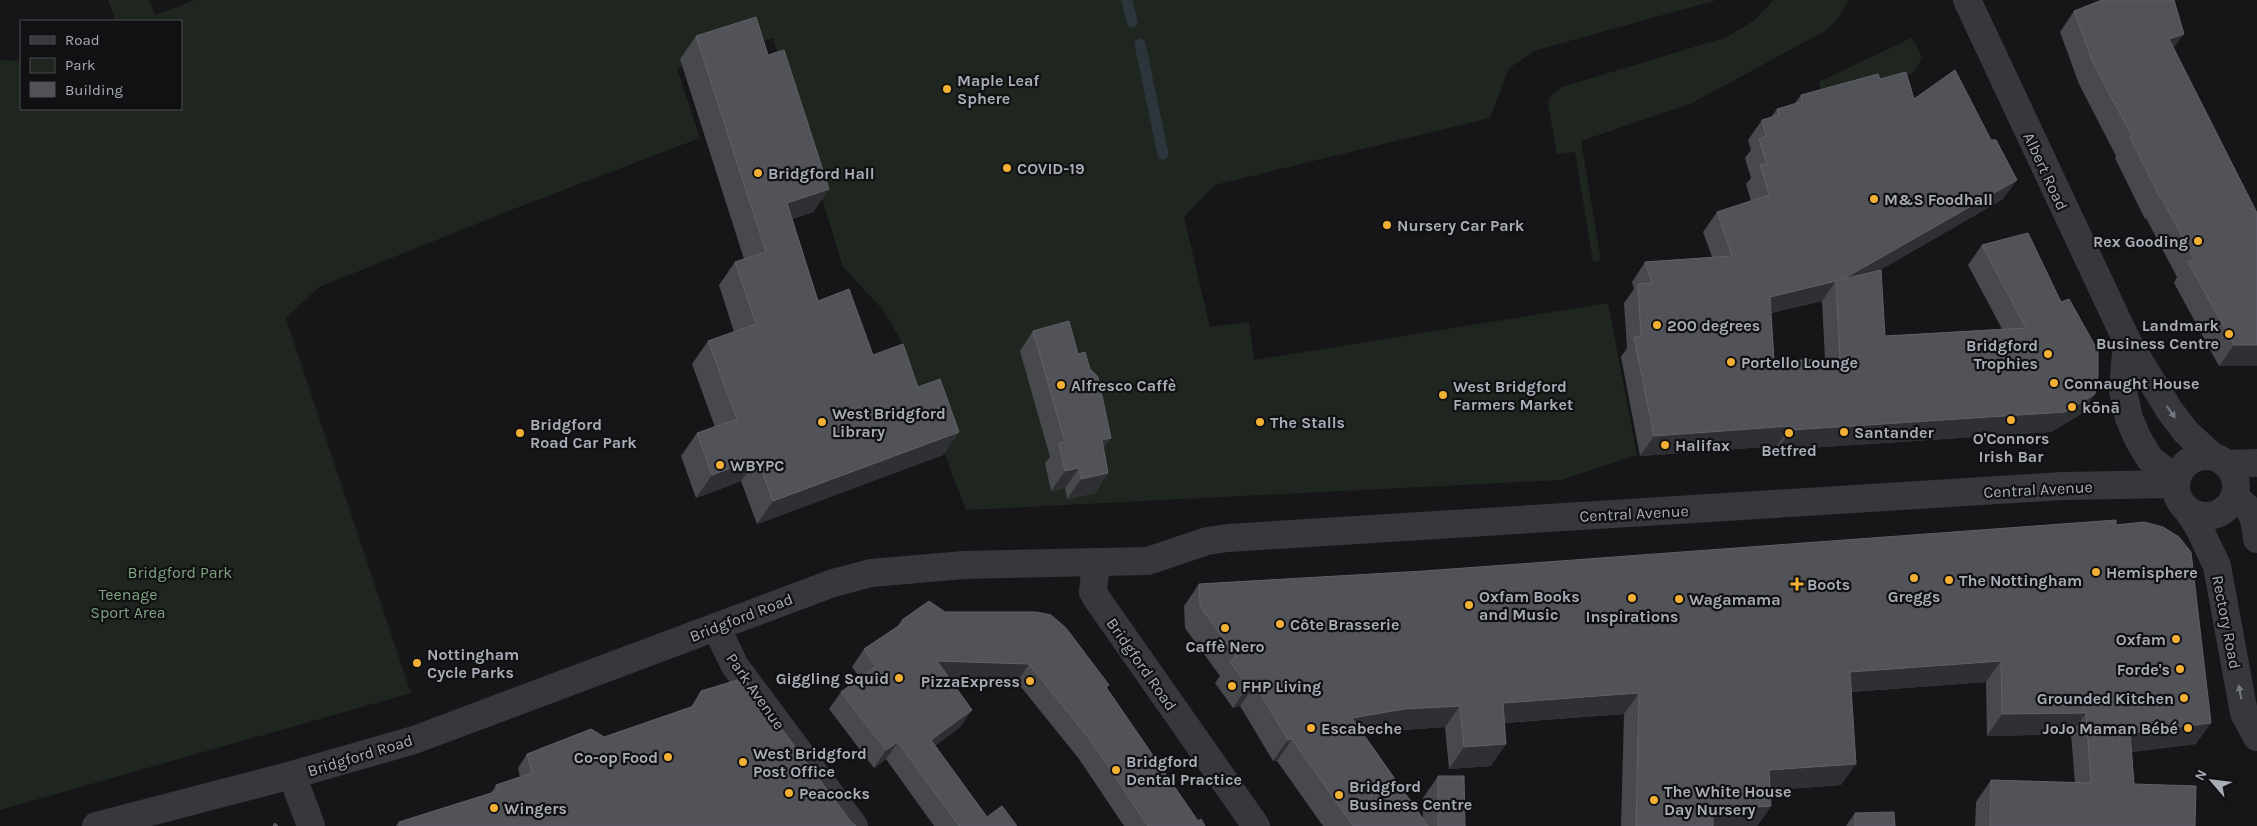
<svg xmlns="http://www.w3.org/2000/svg" width="2257" height="826" viewBox="0 0 2257 826" font-family="Karla,sans-serif">
  <style>
    .green { fill: #1e261f }
    .lines { fill: none; stroke-linecap: round; stroke-linejoin: round }
    .stream { stroke: #2c353c; stroke-width: 11 }
    .minor { stroke: #37383d; stroke-width: 28 }
    .wall { fill: #47494d; fill-rule: evenodd }
    .shaded-wall { fill: #2f3033 }
    .building { fill: #525359; stroke: #5f6168; fill-rule: evenodd }
    .oneway { fill: #757881 }
    .poi-dot { fill: #f2b134; stroke: #111113; stroke-width: 2 }
    .labels { text-anchor: middle; stroke-width: 4.5; stroke-linejoin: round; paint-order: stroke }
    .poi-label { font-size: 16px; font-weight: bold; fill: #a8adb8; stroke: #111113; text-anchor: start }
    .street-label { font-size: 16px; fill: #a8adb8; stroke: #111113 }
    .park-label { font-size: 16px; fill: #7fa381; stroke: #111113 }
  </style>
  <rect width="100%" height="100%" fill="#161618"/>
  <g class="green">
    <polygon points="108,0 149,0 155,15 195,0 1717,0 1537,50 1509,68 1490,118 1215,185 1184,217 1210,327 1249,322 1254,360 1608,303 1637,455 1561,480 966,510 902,343 884,311 843,267 773,38 677,68 700,138 511,210 319,287 286,318 411,693 0,810 0,60 21,61 21,109 181,109 181,21 116,21"/>
    <polygon points="1773,0 1849,0 1838,19 1827,30 1690,104 1581,141 1601,261 1593,262 1575,152 1557,154 1548,104 1550,96 1562,87 1727,37 1755,20"/>
    <polygon points="1911,38 1917,46 1922,59 1911,75 1907,73 1823,96 1819,82"/>
  </g>
  <g class="lines">
    <g class="stream">
      <polyline points="1127,0 1132,22"/>
      <polyline points="1140,44 1163,154"/>
    </g>
    <g class="minor">
      <polyline points="1967,0 2127,341 2170,411 2186,432 2212,456"/>
      <polyline points="2127,341 2123,390 2129,418 2138,439 2150,459 2176,479"/>
      <circle cx="2206" cy="486" r="30"/>
      <polyline points="2226,464 2257,463"/>
      <path d="M2234,497c19,13 21,19 23,42"/>
      <polyline points="2188,511 2199,528 2217,566 2244,713 2257,737"/>
      <polyline points="1096,562 1093,592 1097,599 1256,826"/>
      <polyline points="716,627 735,666 854,826"/>
      <polyline points="292,775 311,826"/>
      <polyline points="96,826 292,775 414,740 833,583 871,573 964,565 1148,561 1207,541 1228,538 2063,486 2175,484"/>
    </g>
  </g>
  <g class="wall">
    <polygon points="2074,11 2174,49 2257,366 2219,366 2174,283 2177,277 2146,218 2145,219 2115,158 2116,156 2079,84 2060,32"/>
    <polygon points="696,36 768,55 829,189 813,212 792,219 818,301 873,355 918,387 959,432 943,455 757,524 741,481 696,498 681,456 697,433 715,427 692,364 708,341 734,332 719,285 735,262 744,259 680,59"/>
    <path d="M1880,79l34,20 89,100 -123,71 5,66 117,-7 -34,-64 14,-20 113,149 -14,20 -30,18 -274,18v-4l-137,10 -19,-99 6,-9 -3,-45 10,-14 -2,-7 13,-20 67,-5 -9,-25 14,-20 34,-11 -5,-17 5,-6 -6,-20 6,-8 -3,-10 14,-20 9,-3 6,-8 18,-6 6,-8zM1822,301l3,58 -51,2 -3,-48z"/>
    <polygon points="1033,331 1078,354 1103,449 1108,473 1095,493 1067,499 1065,488 1051,491 1045,463 1050,457 1020,351"/>
    <polygon points="2116,525 2196,744 2132,752 2134,784 2195,826 1975,826 1976,802 1991,780 2075,783 2071,734 1987,736 1986,682 1851,692 1841,785 1770,790 1771,806 1757,826 1621,826 1624,714 1505,723 1491,766 1449,769 1445,727 1389,731 1364,735 1423,818 1423,798 1438,776 1465,826 1323,826 1277,761 1273,761 1240,706 1233,708 1215,683 1220,676 1185,628 1184,606 1199,584 1424,571"/>
    <polygon points="945,612 1109,685 1106,688 1198,821 1205,826 1124,826 1079,759 1017,682 950,680 972,710 960,727 935,746 987,817 1017,826 934,826 886,759 874,768 829,709 841,692 860,678 852,667 864,649 897,627 902,620"/>
    <polygon points="701,691 856,826 396,826 399,822 491,793 496,785 520,777 518,768 527,754 604,737 690,708"/>
    <polygon points="1855,813 1895,826 1846,826"/>
  </g>
  <g class="shaded-wall">
    <polygon points="2184,34 2169,55 2169,39"/>
    <polygon points="2017,180 2003,199 1837,295 1843,279"/>
    <polygon points="829,189 813,212 770,226 787,203"/>
    <polygon points="1836,281 1822,301 1756,316 1770,297"/>
    <polygon points="2234,345 2257,345 2257,366 2219,366"/>
    <polygon points="2095,394 2081,414 2051,432 1777,450 1791,430"/>
    <polygon points="1791,426 1777,446 1640,456 1654,436"/>
    <polygon points="959,432 943,455 757,524 773,501"/>
    <polygon points="1111,438 1097,458 1102,440"/>
    <polygon points="757,458 741,481 696,498 712,475"/>
    <polygon points="1079,468 1065,488 1051,491 1065,471"/>
    <polygon points="1108,473 1095,493 1067,499 1081,479"/>
    <polygon points="937,661 1029,664 1017,682 925,679"/>
    <polygon points="2001,661 1986,682 1835,693 1850,672"/>
    <polygon points="1255,685 1240,706 1233,708 1248,686"/>
    <polygon points="1639,693 1624,714 1488,724 1503,703"/>
    <polygon points="1460,706 1445,727 1389,731 1337,739 1352,718 1404,709"/>
    <polygon points="972,710 960,727 919,758 931,740"/>
    <polygon points="2086,713 2071,734 1987,736 2002,714"/>
    <polygon points="2211,723 2196,744 2115,754 2130,733"/>
    <polygon points="1292,739 1277,761 1273,761 1288,740"/>
    <polygon points="898,742 886,759 874,768 886,750"/>
    <polygon points="1506,744 1491,766 1449,769 1464,747"/>
    <polygon points="1856,764 1841,785 1754,792 1769,770"/>
    <polygon points="1771,806 1757,826 1702,826 1713,810"/>
  </g>
  <g class="building">
    <polygon points="2102,0 2174,0 2184,34 2169,39 2257,213 2257,345 2234,345 2188,262 2194,259 2161,197 2160,198 2130,137 2132,136 2093,63 2074,11"/>
    <polygon points="756,17 768,55 784,50 829,189 787,203 818,301 849,289 873,355 903,344 918,387 940,379 959,432 773,501 757,458 712,475 697,433 737,419 708,341 756,324 735,262 766,252 696,36"/>
    <path d="M1955,70l36,70h5l21,40 -174,99 38,-9 4,66 141,-8 -44,-83 46,-12 33,69 8,-3 29,52v24l-3,19 -30,18 -274,18v-4l-137,10 -20,-99 7,-1 -3,-52 14,-1 -7,-21 87,-6 -15,-44 52,-17 -9,-31 7,1 -8,-26 7,-3 -4,-16 17,-5 -2,-6 25,-7 -1,-7 77,-21 2,5 26,-7 8,27zM1836,281l4,78 -66,2 -4,-64z"/>
    <polygon points="1069,321 1078,354 1085,352 1090,369 1098,377 1111,438 1102,440 1108,473 1081,479 1079,468 1065,471 1059,443 1065,442 1033,331"/>
    <polygon points="2116,520 2116,525 2144,522 2163,527 2179,537 2191,552 2211,723 2130,733 2134,784 2196,786 2195,826 1990,826 1991,780 2091,783 2086,713 2002,714 2001,661 1850,672 1856,764 1769,770 1771,806 1713,810 1713,826 1636,826 1639,693 1503,703 1506,744 1464,747 1460,706 1404,709 1352,718 1428,826 1353,826 1292,739 1288,740 1255,685 1248,686 1230,662 1236,656 1200,606 1199,584 1424,571"/>
    <polygon points="929,601 945,612 1036,612 1051,615 1066,628 1109,685 1106,687 1198,821 1201,819 1205,826 1148,826 1091,741 1029,664 937,661 972,710 931,740 987,817 1002,806 1017,826 959,826 898,742 886,750 841,692 876,666 864,649 903,623 902,620"/>
    <polygon points="744,678 851,822 856,826 400,826 399,822 498,791 496,785 532,773 527,754 591,729 604,737 694,706 701,691"/>
    <polygon points="1438,776 1464,776 1465,826 1438,826"/>
    <polygon points="1894,812 1895,826 1855,826 1855,813"/>
    <polygon points="275,823 278,826 273,826"/>
  </g>
  <defs><path id="oneway-solid" d="M-6-.8H1V-3.2L6.5 0L1 3.2V.8H-6Z" transform="scale(1.25)"/></defs>
  <g class="oneway">
    <use href="#oneway-solid" transform="translate(2171 412) rotate(55)"/>
    <use href="#oneway-solid" transform="translate(2240 692) rotate(-100)"/>
  </g>
  <g class="poi-dot">
    <circle cx="947" cy="89" r="5"/>
    <circle cx="1007" cy="168" r="5"/>
    <circle cx="758" cy="173" r="5"/>
    <circle cx="1874" cy="199" r="5"/>
    <circle cx="1387" cy="225" r="5"/>
    <circle cx="2198" cy="241" r="5"/>
    <circle cx="1657" cy="325" r="5"/>
    <circle cx="2229" cy="334" r="5"/>
    <circle cx="2048" cy="354" r="5"/>
    <circle cx="1731" cy="362" r="5"/>
    <circle cx="2054" cy="383" r="5"/>
    <circle cx="1061" cy="385" r="5"/>
    <circle cx="1443" cy="395" r="5"/>
    <circle cx="2072" cy="407" r="5"/>
    <circle cx="2011" cy="420" r="5"/>
    <circle cx="822" cy="422" r="5"/>
    <circle cx="1260" cy="422" r="5"/>
    <circle cx="1844" cy="432" r="5"/>
    <circle cx="520" cy="433" r="5"/>
    <circle cx="1789" cy="433" r="5"/>
    <circle cx="1665" cy="445" r="5"/>
    <circle cx="720" cy="465" r="5"/>
    <circle cx="2096" cy="572" r="5"/>
    <circle cx="1914" cy="578" r="5"/>
    <circle cx="1949" cy="580" r="5"/>
    <path d="M1794.5 576.5h5v5h5v5h-5v5h-5v-5h-5v-5h5z"/>
    <circle cx="1632" cy="598" r="5"/>
    <circle cx="1679" cy="599" r="5"/>
    <circle cx="1469" cy="605" r="5"/>
    <circle cx="1280" cy="624" r="5"/>
    <circle cx="1225" cy="628" r="5"/>
    <circle cx="2176" cy="639" r="5"/>
    <circle cx="417" cy="663" r="5"/>
    <circle cx="2180" cy="669" r="5"/>
    <circle cx="899" cy="678" r="5"/>
    <circle cx="1030" cy="681" r="5"/>
    <circle cx="1232" cy="686" r="5"/>
    <circle cx="2184" cy="698" r="5"/>
    <circle cx="1311" cy="728" r="5"/>
    <circle cx="2188" cy="728" r="5"/>
    <circle cx="668" cy="757" r="5"/>
    <circle cx="743" cy="762" r="5"/>
    <circle cx="1116" cy="770" r="5"/>
    <circle cx="789" cy="793" r="5"/>
    <circle cx="1339" cy="795" r="5"/>
    <circle cx="1654" cy="800" r="5"/>
    <circle cx="494" cy="808" r="5"/>
  </g>
  <g class="labels">
    <g class="poi-label">
      <text x="957" y="86">Maple Leaf<tspan x="957" dy="18">Sphere</tspan></text>
      <text x="1017" y="174">COVID-19</text>
      <text x="768" y="179">Bridgford Hall</text>
      <text x="1884" y="205">M&amp;S Foodhall</text>
      <text x="1397" y="231">Nursery Car Park</text>
      <text x="2188" y="247" text-anchor="end">Rex Gooding</text>
      <text x="1667" y="331">200 degrees</text>
      <text x="2219" y="331" text-anchor="end">Landmark<tspan x="2219" dy="18">Business Centre</tspan></text>
      <text x="2038" y="351" text-anchor="end">Bridgford<tspan x="2038" dy="18">Trophies</tspan></text>
      <text x="1741" y="368">Portello Lounge</text>
      <text x="2064" y="389">Connaught House</text>
      <text x="1071" y="391">Alfresco Caffè</text>
      <text x="1453" y="392">West Bridgford<tspan x="1453" dy="18">Farmers Market</tspan></text>
      <text x="2082" y="413">kōnā</text>
      <text x="832" y="419">West Bridgford<tspan x="832" dy="18">Library</tspan></text>
      <text x="1270" y="428">The Stalls</text>
      <text x="530" y="430">Bridgford<tspan x="530" dy="18">Road Car Park</tspan></text>
      <text x="1854" y="438">Santander</text>
      <text x="2011" y="444" text-anchor="middle">O'Connors<tspan x="2011" dy="18">Irish Bar</tspan></text>
      <text x="1675" y="451">Halifax</text>
      <text x="1789" y="456" text-anchor="middle">Betfred</text>
      <text x="730" y="471">WBYPC</text>
      <text x="2106" y="578">Hemisphere</text>
      <text x="1959" y="586">The Nottingham</text>
      <text x="1807" y="590">Boots</text>
      <text x="1479" y="602">Oxfam Books<tspan x="1479" dy="18">and Music</tspan></text>
      <text x="1914" y="602" text-anchor="middle">Greggs</text>
      <text x="1689" y="605">Wagamama</text>
      <text x="1632" y="622" text-anchor="middle">Inspirations</text>
      <text x="1290" y="630">Côte Brasserie</text>
      <text x="2166" y="645" text-anchor="end">Oxfam</text>
      <text x="1225" y="652" text-anchor="middle">Caffè Nero</text>
      <text x="427" y="660">Nottingham<tspan x="427" dy="18">Cycle Parks</tspan></text>
      <text x="2170" y="675" text-anchor="end">Forde's</text>
      <text x="889" y="684" text-anchor="end">Giggling Squid</text>
      <text x="1020" y="687" text-anchor="end">PizzaExpress</text>
      <text x="1242" y="692">FHP Living</text>
      <text x="2174" y="704" text-anchor="end">Grounded Kitchen</text>
      <text x="1321" y="734">Escabeche</text>
      <text x="2178" y="734" text-anchor="end">JoJo Maman Bébé</text>
      <text x="753" y="759">West Bridgford<tspan x="753" dy="18">Post Office</tspan></text>
      <text x="658" y="763" text-anchor="end">Co-op Food</text>
      <text x="1126" y="767">Bridgford<tspan x="1126" dy="18">Dental Practice</tspan></text>
      <text x="1349" y="792">Bridgford<tspan x="1349" dy="18">Business Centre</tspan></text>
      <text x="1664" y="797">The White House<tspan x="1664" dy="18">Day Nursery</tspan></text>
      <text x="799" y="799">Peacocks</text>
      <text x="504" y="814">Wingers</text>
    </g>
    <g class="street-label">
      <text transform="translate(2046 171) rotate(65)" y="6">Albert Road</text>
      <text transform="translate(2038 489) rotate(-3)" y="6">Central Avenue</text>
      <text transform="translate(1634 513) rotate(-3)" y="6">Central Avenue</text>
      <text transform="translate(741 617) rotate(-21)" y="6">Bridgford Road</text>
      <text transform="translate(2227 622) rotate(79)" y="6">Rectory Road</text>
      <text transform="translate(1142 664) rotate(55)" y="6">Bridgford Road</text>
      <text transform="translate(756 691) rotate(55)" y="6">Park Avenue</text>
      <text transform="translate(360 755) rotate(-17)" y="6">Bridgford Road</text>
    </g>
    <g class="park-label">
      <text x="180" y="578">Bridgford Park</text>
      <text x="128" y="600">Teenage<tspan x="128" dy="18">Sport Area</tspan></text>
    </g>
  </g>
  <rect x="20" y="20" width="162" height="90" fill="#111113" stroke="#4d4f55"/>
  <rect x="30" y="36" width="25" height="8" fill="#37383d" stroke="#4d4f55"/>
  <text x="65" y="45" font-size="15" fill="#a8adb8">Road</text>
  <rect x="30" y="58" width="25" height="15" fill="#1e261f" stroke="#4d4f55"/>
  <text x="65" y="70" font-size="15" fill="#a8adb8">Park</text>
  <rect x="30" y="82" width="25" height="15" fill="#525359" stroke="#4d4f55"/>
  <text x="65" y="95" font-size="15" fill="#a8adb8">Building</text>
  <g transform="translate(2212 781) rotate(298)" stroke="#111113" stroke-width="4" paint-order="stroke">
  <path d="M0-4L9 19L0 12L-9 19Z" fill="#a8adb8"/>
  <text y="-8" font-size="14" font-weight="bold" text-anchor="middle" fill="#a8adb8">N</text>
  </g>
</svg>
